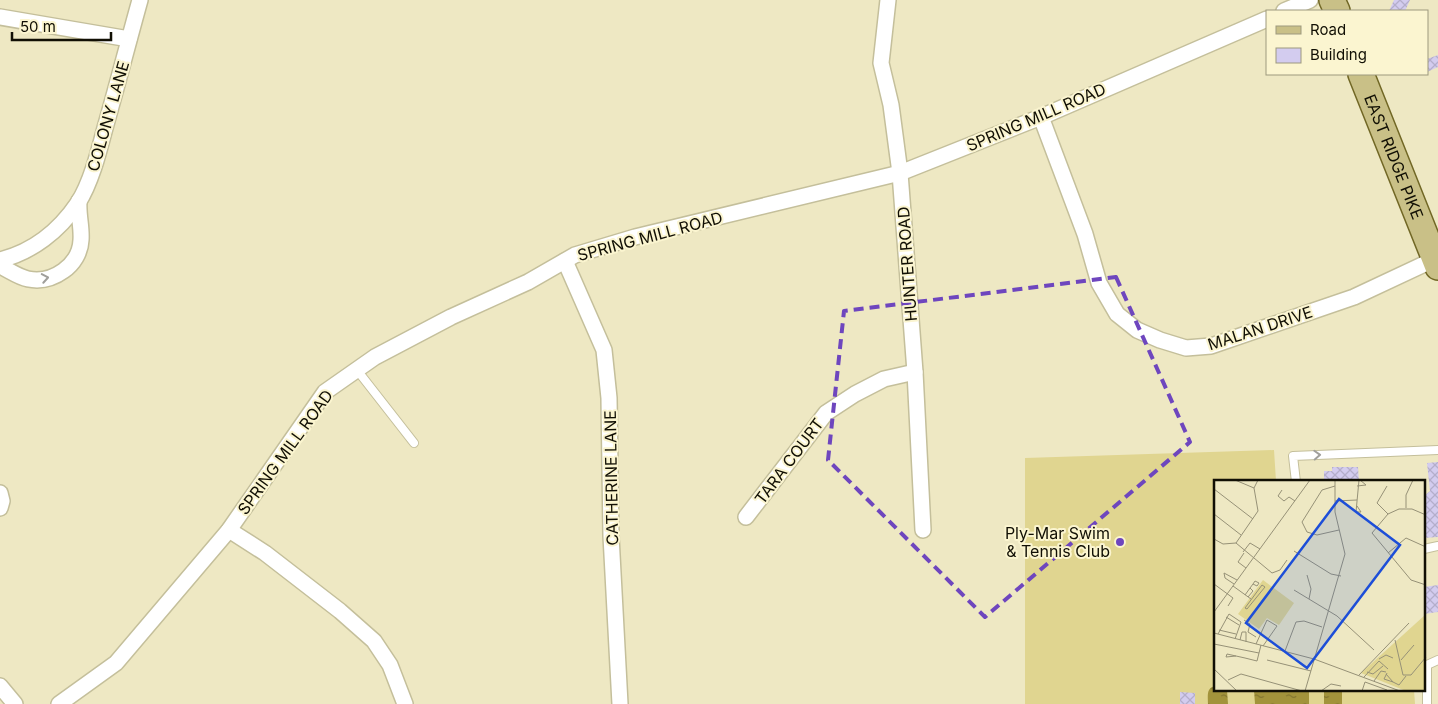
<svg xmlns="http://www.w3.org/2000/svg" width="1438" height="704" viewBox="0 0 1438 704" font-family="Inter,sans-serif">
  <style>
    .pitch { fill: #e0d590 }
    .water { fill: url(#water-ripples) }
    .building { fill: url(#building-cross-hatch) }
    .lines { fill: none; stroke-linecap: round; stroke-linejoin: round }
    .service-casing { stroke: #c4bf9b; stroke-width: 10 }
    .minor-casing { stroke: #c4bf9b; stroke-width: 18 }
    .primary-casing { stroke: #716725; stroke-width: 28 }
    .service { stroke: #fff; stroke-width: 8 }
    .minor { stroke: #fff; stroke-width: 15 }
    .primary { stroke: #c9c087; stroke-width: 25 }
    .oneway { stroke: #a09f9b }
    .marked { fill: none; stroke: #6e46be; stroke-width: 4; stroke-dasharray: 10 6; stroke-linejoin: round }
    .poi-dot { fill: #6e46be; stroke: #fbf5d0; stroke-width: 2 }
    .labels { text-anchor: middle; stroke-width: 4; stroke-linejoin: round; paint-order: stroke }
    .street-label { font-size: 16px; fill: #110f04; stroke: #fbf5d0 }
    .poi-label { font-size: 16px; fill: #110f04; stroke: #fbf5d0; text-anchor: end }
    .inset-road { fill: none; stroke: #969177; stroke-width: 1 }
    .view { fill: #1d4ed8; fill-opacity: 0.15; stroke: #1d4ed8; stroke-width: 2.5 }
    .inset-edge { fill: none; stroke: #110f04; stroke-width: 2.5 }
  </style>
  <defs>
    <pattern id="water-ripples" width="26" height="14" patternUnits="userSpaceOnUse" patternTransform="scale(1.25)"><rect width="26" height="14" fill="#a2933b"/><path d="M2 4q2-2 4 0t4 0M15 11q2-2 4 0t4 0" fill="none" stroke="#83762f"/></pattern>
    <pattern id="building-cross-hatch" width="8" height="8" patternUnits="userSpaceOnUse" patternTransform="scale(1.25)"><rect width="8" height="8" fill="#d3ccef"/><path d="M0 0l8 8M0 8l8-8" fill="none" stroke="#b4aecb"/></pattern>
  </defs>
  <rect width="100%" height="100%" fill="#eee8c3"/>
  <polygon class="pitch" points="1274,450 1276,481 1216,482 1216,690 1414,690 1415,704 1025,704 1025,458"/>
  <g class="water">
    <path d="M1215,686l1,4h11l1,14h-20c0,-8 -2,-16 7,-18z"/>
    <polygon points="1254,690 1309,690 1309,704 1255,704"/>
    <rect x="1324" y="690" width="18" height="14"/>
  </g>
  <g class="building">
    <polygon points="1394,0 1410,0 1405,11 1389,11"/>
    <polygon points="1438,55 1438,67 1427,72 1427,59"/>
    <polygon points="1438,462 1438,537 1424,538 1424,496 1430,491 1427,463"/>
    <polygon points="1332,467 1358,467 1359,482 1324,482 1324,471 1332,471"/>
    <polygon points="1438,585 1438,612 1424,614 1424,587"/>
    <polygon points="1180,692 1195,693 1195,704 1180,704"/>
  </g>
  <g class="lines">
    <g class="service-casing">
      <g id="service">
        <polyline points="357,370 414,443"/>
        <polyline points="1296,482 1293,456 1438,450"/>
        <polyline points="1424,549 1438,546"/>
        <polyline points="1427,704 1427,665 1438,660"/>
      </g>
    </g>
    <g class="minor-casing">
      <g id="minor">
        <polyline points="888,0 881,63 891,105 900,173 915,372 923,530"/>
        <polyline points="1284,11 1310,0"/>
        <polyline points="0,17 129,39"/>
        <polyline points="1041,117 1085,234 1099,283 1117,314 1137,330 1160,340 1186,348 1211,346 1354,297 1435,259"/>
        <path d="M0,260c32,-8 59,-29 78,-57 13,-20 21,-52 27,-75 12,-42 23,-85 35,-128"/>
        <polyline points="565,261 604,350 609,398 611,536 620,704"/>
        <path d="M0,266c9,4 18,11 28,13 25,5 52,-14 53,-39 1,-13 -3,-25 -2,-39"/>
        <polyline points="0,493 2,501 0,508"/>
        <polyline points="746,517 826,413 855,394 884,379 915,372"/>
        <polyline points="229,530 265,553 340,611 374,641 390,665 405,704"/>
        <polyline points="0,686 15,704"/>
        <polyline points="59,704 116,663 229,530 325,392 375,357 451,317 528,282 575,255 635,237 900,173 1041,117 1267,19"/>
      </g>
    </g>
    <g class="primary-casing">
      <g id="primary">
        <polyline points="1332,0 1337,11"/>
        <path id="s1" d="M1361,74l77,193"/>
      </g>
    </g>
    <use href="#service" class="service"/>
    <use href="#minor" class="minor"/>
    <use href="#primary" class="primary"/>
  </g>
  <defs><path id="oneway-chevron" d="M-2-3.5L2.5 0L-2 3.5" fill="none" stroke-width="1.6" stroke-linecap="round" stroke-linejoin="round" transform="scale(1.25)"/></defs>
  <g class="oneway">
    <use href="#oneway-chevron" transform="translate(45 278) rotate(-10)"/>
    <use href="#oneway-chevron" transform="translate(1317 455) rotate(-3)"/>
  </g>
  <path class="marked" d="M1116,277l74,165 -205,175 -157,-157 16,-149z"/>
  <circle class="poi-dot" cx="1120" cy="542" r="5"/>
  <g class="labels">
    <g class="street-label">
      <text transform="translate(108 116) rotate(-74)" y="6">COLONY LANE</text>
      <text transform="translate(1036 117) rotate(-23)" y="6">SPRING MILL ROAD</text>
      <text dy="6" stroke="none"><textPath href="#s1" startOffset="89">EAST RIDGE PIKE</textPath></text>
      <text transform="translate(650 236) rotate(-15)" y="6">SPRING MILL ROAD</text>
      <text transform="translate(907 264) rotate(-94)" y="6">HUNTER ROAD</text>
      <text transform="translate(1260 328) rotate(-18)" y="6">MALAN DRIVE</text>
      <text transform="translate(285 452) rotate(-54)" y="6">SPRING MILL ROAD</text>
      <text transform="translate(789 461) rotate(-53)" y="6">TARA COURT</text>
      <text transform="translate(611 478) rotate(-91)" y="6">CATHERINE LANE</text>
    </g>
    <g class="poi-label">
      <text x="1110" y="539">Ply-Mar Swim<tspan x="1110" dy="18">&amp; Tennis Club</tspan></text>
    </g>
  </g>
  <g transform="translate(1214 480)">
    <rect width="211" height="211" fill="#eee8c3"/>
    <path d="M211,135v76h-19l-45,-18z" fill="#e0d590"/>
    <path d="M49,100l31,23 -15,22 -12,-7 -8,11 -21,-15z" fill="#e0d590"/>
    <path class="inset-road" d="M21,0l19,8M121,6l-13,4 -20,32 5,10 10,3 22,-5M143,6l9,-1 -6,-5M173,6l-10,17 11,11M0,9l39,30M68,10l-4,6 6,5 5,-4 6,4M121,21l22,-1M143,26l4,6h-5l3,-32M192,28v-13l7,-15M0,34l27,21M212,35l-14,-6h-13l-11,5 -16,19 39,47 15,5M0,59l9,5 13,-1M22,63l22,-32 -4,-23 4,-8M22,63l36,30 8,-3 7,-10M80,71l37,23 10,2M29,72l7,-9 10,6M30,73l-6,9 8,6M174,73l18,-15 20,9M93,95l4,14 -2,10M0,104l19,14 -5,8M20,104l-9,-6 -1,-5 13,7M48,105l3,2 -18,22 -2,-1zM19,106l18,13M36,108l3,-4 2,-3 4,2 -2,3 -4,-2M80,110l43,26 37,34M31,115l5,-7 3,3 -5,6M0,132l96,-132M12,137l13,8M30,140l6,4 -2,8 8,5M5,150l17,4M0,153l100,26 86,32M4,154l11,-20 12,8 -6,17M26,160l2,-8h4v10M181,160l8,35h8l15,-18M0,164l45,9 2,-8M42,164l11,-24 10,6 -14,20M71,171l11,-29 8,-1 18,6M22,176l-10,1 1,-3 18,4 12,3 2,-8M165,179l7,-4 7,3M53,180l44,11M187,180l13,-15M0,189l23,22M153,192l6,2 10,-8M172,194l7,8 -9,-3 3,-6M145,195l50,-52M150,197l15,-16 9,8M14,200l13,-6 61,17M160,201l7,-10 5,1M179,202l6,3 7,-9M91,211l40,-137 -10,-42v-32M107,211l10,-7 10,2M148,211l3,-9 22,8"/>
    <path class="view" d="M125,19l61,46 -93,123 -61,-45z"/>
    <rect width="211" height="211" class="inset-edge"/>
  </g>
  <rect x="1266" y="10" width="162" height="65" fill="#fbf5d0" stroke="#9d997e"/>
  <rect x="1276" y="26" width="25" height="8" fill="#c9c087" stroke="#9d997e"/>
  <text x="1310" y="35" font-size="15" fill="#110f04">Road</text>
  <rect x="1276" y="48" width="25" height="15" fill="#d3ccef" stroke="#9d997e"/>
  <text x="1310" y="60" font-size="15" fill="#110f04">Building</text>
  <path d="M12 32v8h99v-8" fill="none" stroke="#110f04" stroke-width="2.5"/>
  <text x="20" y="32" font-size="15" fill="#110f04" stroke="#fbf5d0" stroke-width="4" paint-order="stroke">50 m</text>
</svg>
